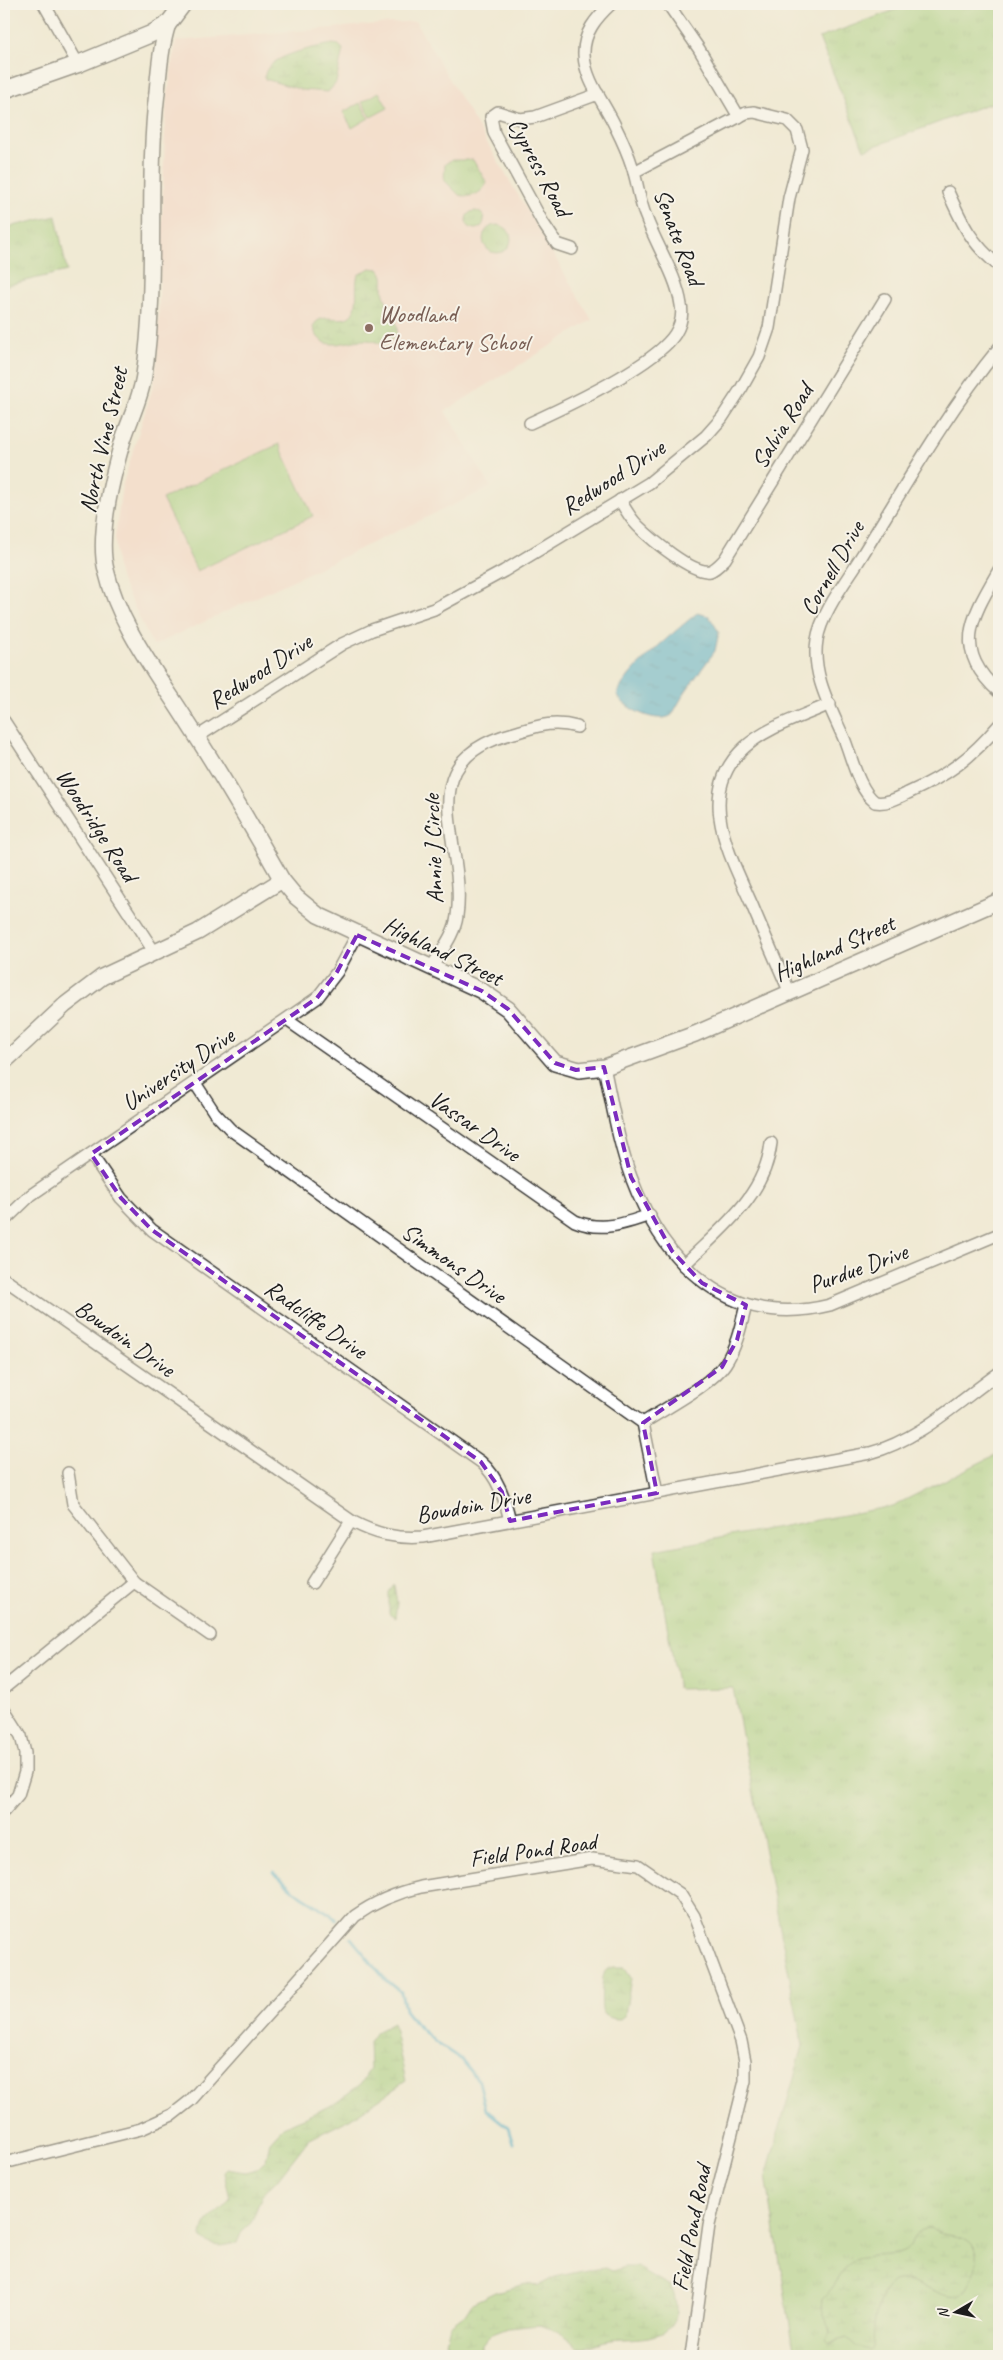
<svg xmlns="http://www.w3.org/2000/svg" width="1003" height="2360" viewBox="0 0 1003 2360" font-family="Caveat,sans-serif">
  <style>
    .built { fill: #f6d2c4 }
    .grass { fill: url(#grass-tufts); stroke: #5e744b }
    .wetland { fill: url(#wetland-marsh); stroke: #5e744b }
    .garden { fill: url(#garden-furrows); stroke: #5e744b }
    .pitch { fill: #a0cd7a; stroke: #5e744b }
    .water { fill: url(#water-ripples); stroke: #336372 }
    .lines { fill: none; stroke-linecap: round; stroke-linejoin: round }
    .stream { stroke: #4aaac9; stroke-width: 3 }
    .minor-casing { stroke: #3c3b38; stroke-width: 14 }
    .tertiary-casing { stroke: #3c3b38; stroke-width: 18 }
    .secondary-casing { stroke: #3c3b38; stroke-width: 19 }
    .minor { stroke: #fff; stroke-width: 11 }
    .tertiary { stroke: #fff; stroke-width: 15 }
    .secondary { stroke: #fff; stroke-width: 16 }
    .marked { fill: none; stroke: #7b2cbf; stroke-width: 4; stroke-dasharray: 10 6; stroke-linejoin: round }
    .education-dot { fill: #8d6e63; stroke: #f7f3e8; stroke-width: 2 }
    .labels { text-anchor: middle; stroke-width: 4; stroke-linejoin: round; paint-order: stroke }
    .street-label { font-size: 24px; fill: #1c1c1c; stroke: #f7f3e8 }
    .education-label { font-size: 24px; fill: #785e54; stroke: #f7f3e8; text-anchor: start }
  </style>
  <defs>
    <pattern id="grass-tufts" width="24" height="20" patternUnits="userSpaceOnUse" patternTransform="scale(1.25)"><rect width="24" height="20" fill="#a0cd7a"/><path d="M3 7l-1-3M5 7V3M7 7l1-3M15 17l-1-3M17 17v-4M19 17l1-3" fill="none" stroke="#89af69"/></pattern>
    <pattern id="wetland-marsh" width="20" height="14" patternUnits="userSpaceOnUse" patternTransform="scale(1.25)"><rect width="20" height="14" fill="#a0cd7a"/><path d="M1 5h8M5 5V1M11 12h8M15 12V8" fill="none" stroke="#89af69"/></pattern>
    <pattern id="garden-furrows" width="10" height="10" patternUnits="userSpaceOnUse" patternTransform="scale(1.25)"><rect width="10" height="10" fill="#a0cd7a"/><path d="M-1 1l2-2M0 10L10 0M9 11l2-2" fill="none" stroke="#89af69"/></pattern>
    <pattern id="water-ripples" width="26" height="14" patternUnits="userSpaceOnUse" patternTransform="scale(1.25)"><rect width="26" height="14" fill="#4aaac9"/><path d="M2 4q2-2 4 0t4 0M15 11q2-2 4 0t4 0" fill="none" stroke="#3d8aa2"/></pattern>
  </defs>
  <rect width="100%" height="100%" fill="#f7f3e8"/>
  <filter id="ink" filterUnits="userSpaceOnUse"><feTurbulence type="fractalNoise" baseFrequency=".02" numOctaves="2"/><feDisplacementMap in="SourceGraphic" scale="10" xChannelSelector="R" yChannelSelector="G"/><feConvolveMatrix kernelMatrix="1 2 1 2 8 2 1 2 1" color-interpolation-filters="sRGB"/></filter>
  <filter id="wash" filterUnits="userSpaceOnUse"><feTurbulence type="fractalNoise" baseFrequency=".0096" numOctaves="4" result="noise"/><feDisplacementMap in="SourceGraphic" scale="20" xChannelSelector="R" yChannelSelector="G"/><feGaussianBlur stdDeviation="1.12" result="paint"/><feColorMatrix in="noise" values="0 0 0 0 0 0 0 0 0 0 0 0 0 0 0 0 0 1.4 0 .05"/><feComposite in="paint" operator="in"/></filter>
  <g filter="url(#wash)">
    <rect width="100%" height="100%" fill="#f0ead4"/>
    <polygon class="built" points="415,21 592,320 445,411 491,487 153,646 121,580 116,563 115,536 122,487 154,383 157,361 166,106 176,41"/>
    <g class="grass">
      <polygon points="911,4 999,4 999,100 864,150 819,38"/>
      <path d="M473,160l14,23c-7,12 -15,15 -28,12l-15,-15 1,-16 7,-4z"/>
      <circle cx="475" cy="220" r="9"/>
      <polygon points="56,216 67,271 4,286 4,228"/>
      <circle cx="497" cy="239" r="14"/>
      <polygon points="999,1453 999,2356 795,2356 766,2176 803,2046 733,1688 678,1689 654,1550 893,1506"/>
    </g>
    <g class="wetland">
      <path d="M333,44l6,1 4,4 -7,34 -8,9 -26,-2 -37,-11c-4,-23 51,-32 68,-35z"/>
      <path d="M370,268l9,1c8,9 2,16 5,26 3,11 15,26 13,37 -1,6 -10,9 -15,12 -4,-1 -10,-4 -15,-4 -21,-1 -45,16 -54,-13 8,-18 29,-1 39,-13 8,-10 2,-28 6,-39z"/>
      <path d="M614,1967h10l7,11 -6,37 -5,4c-5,0 -14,-1 -17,-7 -3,-5 -1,-33 1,-39 2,-4 6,-5 10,-6z"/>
      <path d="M393,2023l13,58 -58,39 -40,20 -31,40 -14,13 -12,30 -9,8 -5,12c-15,3 -23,6 -35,-5 0,-22 19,-24 28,-40l-6,-25 2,-4 19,3 12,-3 9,-9 4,-19 13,-14 47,-21 31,-22 9,-16 -1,-26 7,-10z"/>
      <path d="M930,2228c13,11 31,4 42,16 6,6 6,15 4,22 -16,64 -46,6 -83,16 -19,16 -19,43 -20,66l-4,2 -12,-3 -10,-9 -18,5 -3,-4 5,-5c-2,-13 -12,-23 -9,-36 14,-10 19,-28 32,-39 5,-4 38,-2 49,-7 13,-6 5,-22 27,-24z"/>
      <path d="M624,2267h13l33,19c5,8 6,17 6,26 -2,31 -43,25 -65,28 -9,1 -18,5 -27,8l-6,-1 -20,-16 -19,-6 -31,3 -18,7 -8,10v11h-18l-18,-14 4,-17 15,-11 7,-11 23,-11 31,-8 12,2 17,-9 32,-7 19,-2 6,3z"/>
    </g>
    <polygon class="garden" points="394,1585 397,1603 395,1618 389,1614 389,1592"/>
    <g class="pitch">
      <polygon points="379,92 388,108 371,117 362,102"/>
      <polygon points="360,103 369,118 352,128 343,112"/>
      <polygon points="279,444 313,516 197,571 162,499"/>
    </g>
    <path class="water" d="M697,613l12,3 10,16 -4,19 -30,41 -13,23c-14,10 -48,-6 -55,-20 7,-23 61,-66 80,-82z"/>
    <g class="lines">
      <g class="stream">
        <polyline points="273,1872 296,1892 330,1914 336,1920"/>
        <polyline points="351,1938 384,1978 401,1992 405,2010 415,2023 435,2042 462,2060 479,2081 486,2110 508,2127 513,2143"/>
      </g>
    </g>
  </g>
  <g filter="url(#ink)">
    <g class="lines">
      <g class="minor-casing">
        <g id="minor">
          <polyline points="44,4 78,64"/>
          <polyline points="668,4 699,49 739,117"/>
          <path d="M948,192c15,33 23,51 51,74"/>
          <polyline points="572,249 557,244 543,223 494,133 491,117 498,112 520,119 535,117 598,94"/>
          <path d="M999,348c-53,65 -94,138 -138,209 -14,23 -40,56 -44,83 -6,35 15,70 28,101 7,18 14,49 30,61 12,2 23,-4 33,-9 40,-18 63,-35 91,-68"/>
          <path d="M530,423c35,-16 125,-58 145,-89 5,-8 8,-19 6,-29 -4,-29 -25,-60 -35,-88 -7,-16 -8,-34 -14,-51 -4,-13 -10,-26 -16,-38 -10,-23 -31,-47 -32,-73 -1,-22 12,-37 27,-51"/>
          <path d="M620,500c5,9 10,18 18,26 12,12 54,48 72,45 6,-2 11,-8 15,-12l160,-260"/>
          <path d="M999,570c-27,47 -48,79 0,122"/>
          <polyline points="4,721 155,953"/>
          <polyline points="197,737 342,644 372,630 434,609 504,571 649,483 706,436 722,418 741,389 759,357 769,328 789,198 802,149 797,130 787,120 754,112 746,113 634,172"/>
          <path d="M432,967c9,-16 23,-33 25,-51 11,-73 -52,-155 57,-183 24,-7 39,-13 63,-6"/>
          <path d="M790,993c-13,-30 -26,-59 -38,-88 -22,-50 -58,-112 -7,-158 24,-21 56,-30 85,-43"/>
          <path d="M287,1020l288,201c26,11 49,3 75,-6"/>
          <path d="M604,1067c8,36 14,75 27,110 33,88 99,153 199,128l169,-71"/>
          <polyline points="195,1083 214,1112 231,1130 643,1423 657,1493"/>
          <path d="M91,1154l30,44 31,32 329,232c17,15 24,37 29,59"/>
          <polyline points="4,1221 31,1195 317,998 337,972 357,935"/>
          <path d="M684,1265c35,-35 81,-68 87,-122"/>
          <path d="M4,1279l349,243c23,12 43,17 70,15l447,-84c49,-13 89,-52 129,-80"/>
          <path d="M643,1423c22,-15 68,-38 82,-59 12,-18 16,-39 21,-59"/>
          <polyline points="68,1473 73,1504 134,1582 210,1635"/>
          <polyline points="312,1583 351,1521"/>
          <polyline points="4,1688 134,1582"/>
          <polyline points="4,1709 21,1736 25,1753 25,1772 18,1795 4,1811"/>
          <path d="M4,2163l137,-34 31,-14 19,-15 164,-184c21,-15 41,-23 66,-29l171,-28 46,6 42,29 14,22 47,125 4,20v20l-36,144 -18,131"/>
        </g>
      </g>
      <g class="tertiary-casing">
        <g id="tertiary">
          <path d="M168,24c-7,21 -9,46 -11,68 -11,93 1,189 -13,283 -3,23 -14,43 -21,65 -10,34 -26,95 -17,130 13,56 52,105 82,153 33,51 64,104 94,157"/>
          <polyline points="4,1062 65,1005 102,977 198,932 282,880 296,897 318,915 482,991 508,1009 555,1063 579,1070 605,1067 695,1034 999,901"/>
        </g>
      </g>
      <g class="secondary-casing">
        <polyline id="secondary" points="4,90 78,64 151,34 168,24 183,4"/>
      </g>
      <use href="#minor" class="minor"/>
      <use href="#tertiary" class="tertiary"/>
      <use href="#secondary" class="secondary"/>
    </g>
  </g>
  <path d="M0 0H1003V2360H0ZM357,935l125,56 26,18 47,54 21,7 28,-3 27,110 41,74 30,32 44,22 -9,35 -15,27 -79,56 14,70 -147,28 -8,-29 -21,-30 -329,-232 -31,-32 -30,-44 226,-156 20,-26z" fill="#f0ead4" fill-opacity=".55" fill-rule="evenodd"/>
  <path class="marked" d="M357,935l125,56 26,18 47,54 21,7 28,-3 27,110 41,74 30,32 44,22 -9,35 -15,27 -79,56 14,70 -147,28 -8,-29 -21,-30 -329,-232 -31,-32 -30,-44 226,-156 20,-26z"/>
  <circle class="education-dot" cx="369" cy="328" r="5"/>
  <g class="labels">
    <g class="street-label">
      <text transform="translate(540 167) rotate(62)" y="8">Cypress Road</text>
      <text transform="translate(679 237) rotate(69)" y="8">Senate Road</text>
      <text transform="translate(782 426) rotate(-58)" y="8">Salvia Road</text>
      <text transform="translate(103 440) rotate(-77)" y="8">North Vine Street</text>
      <text transform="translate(613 477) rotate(-33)" y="8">Redwood Drive</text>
      <text transform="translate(832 568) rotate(-60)" y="8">Cornell Drive</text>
      <text transform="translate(260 671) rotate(-33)" y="8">Redwood Drive</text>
      <text transform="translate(97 825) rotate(57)" y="8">Woodridge Road</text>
      <text transform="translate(433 849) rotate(-92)" y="8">Annie J Circle</text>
      <text transform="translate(834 948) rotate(-24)" y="8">Highland Street</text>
      <text transform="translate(443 951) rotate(26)" y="8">Highland Street</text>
      <text transform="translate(178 1069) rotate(-34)" y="8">University Drive</text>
      <text transform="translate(475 1126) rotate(35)" y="8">Vassar Drive</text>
      <text transform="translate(454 1263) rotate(35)" y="8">Simmons Drive</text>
      <text transform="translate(858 1268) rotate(-20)" y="8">Purdue Drive</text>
      <text transform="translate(316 1319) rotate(35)" y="8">Radcliffe Drive</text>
      <text transform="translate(125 1338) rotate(35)" y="8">Bowdoin Drive</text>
      <text transform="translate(473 1505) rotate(-10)" y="8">Bowdoin Drive</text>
      <text transform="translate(533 1850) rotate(-8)" y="8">Field Pond Road</text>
      <text transform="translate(691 2228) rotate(-79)" y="8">Field Pond Road</text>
    </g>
    <g class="education-label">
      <text x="379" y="322">Woodland<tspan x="379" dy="28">Elementary School</tspan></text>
    </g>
  </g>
  <rect width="1003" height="2360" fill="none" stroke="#f7f3e8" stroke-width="20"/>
  <g transform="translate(956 2312) rotate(261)" stroke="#f7f3e8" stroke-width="4" paint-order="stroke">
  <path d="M0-4L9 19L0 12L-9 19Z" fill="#1c1c1c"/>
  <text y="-8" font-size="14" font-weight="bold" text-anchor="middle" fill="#1c1c1c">N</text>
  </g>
</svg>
